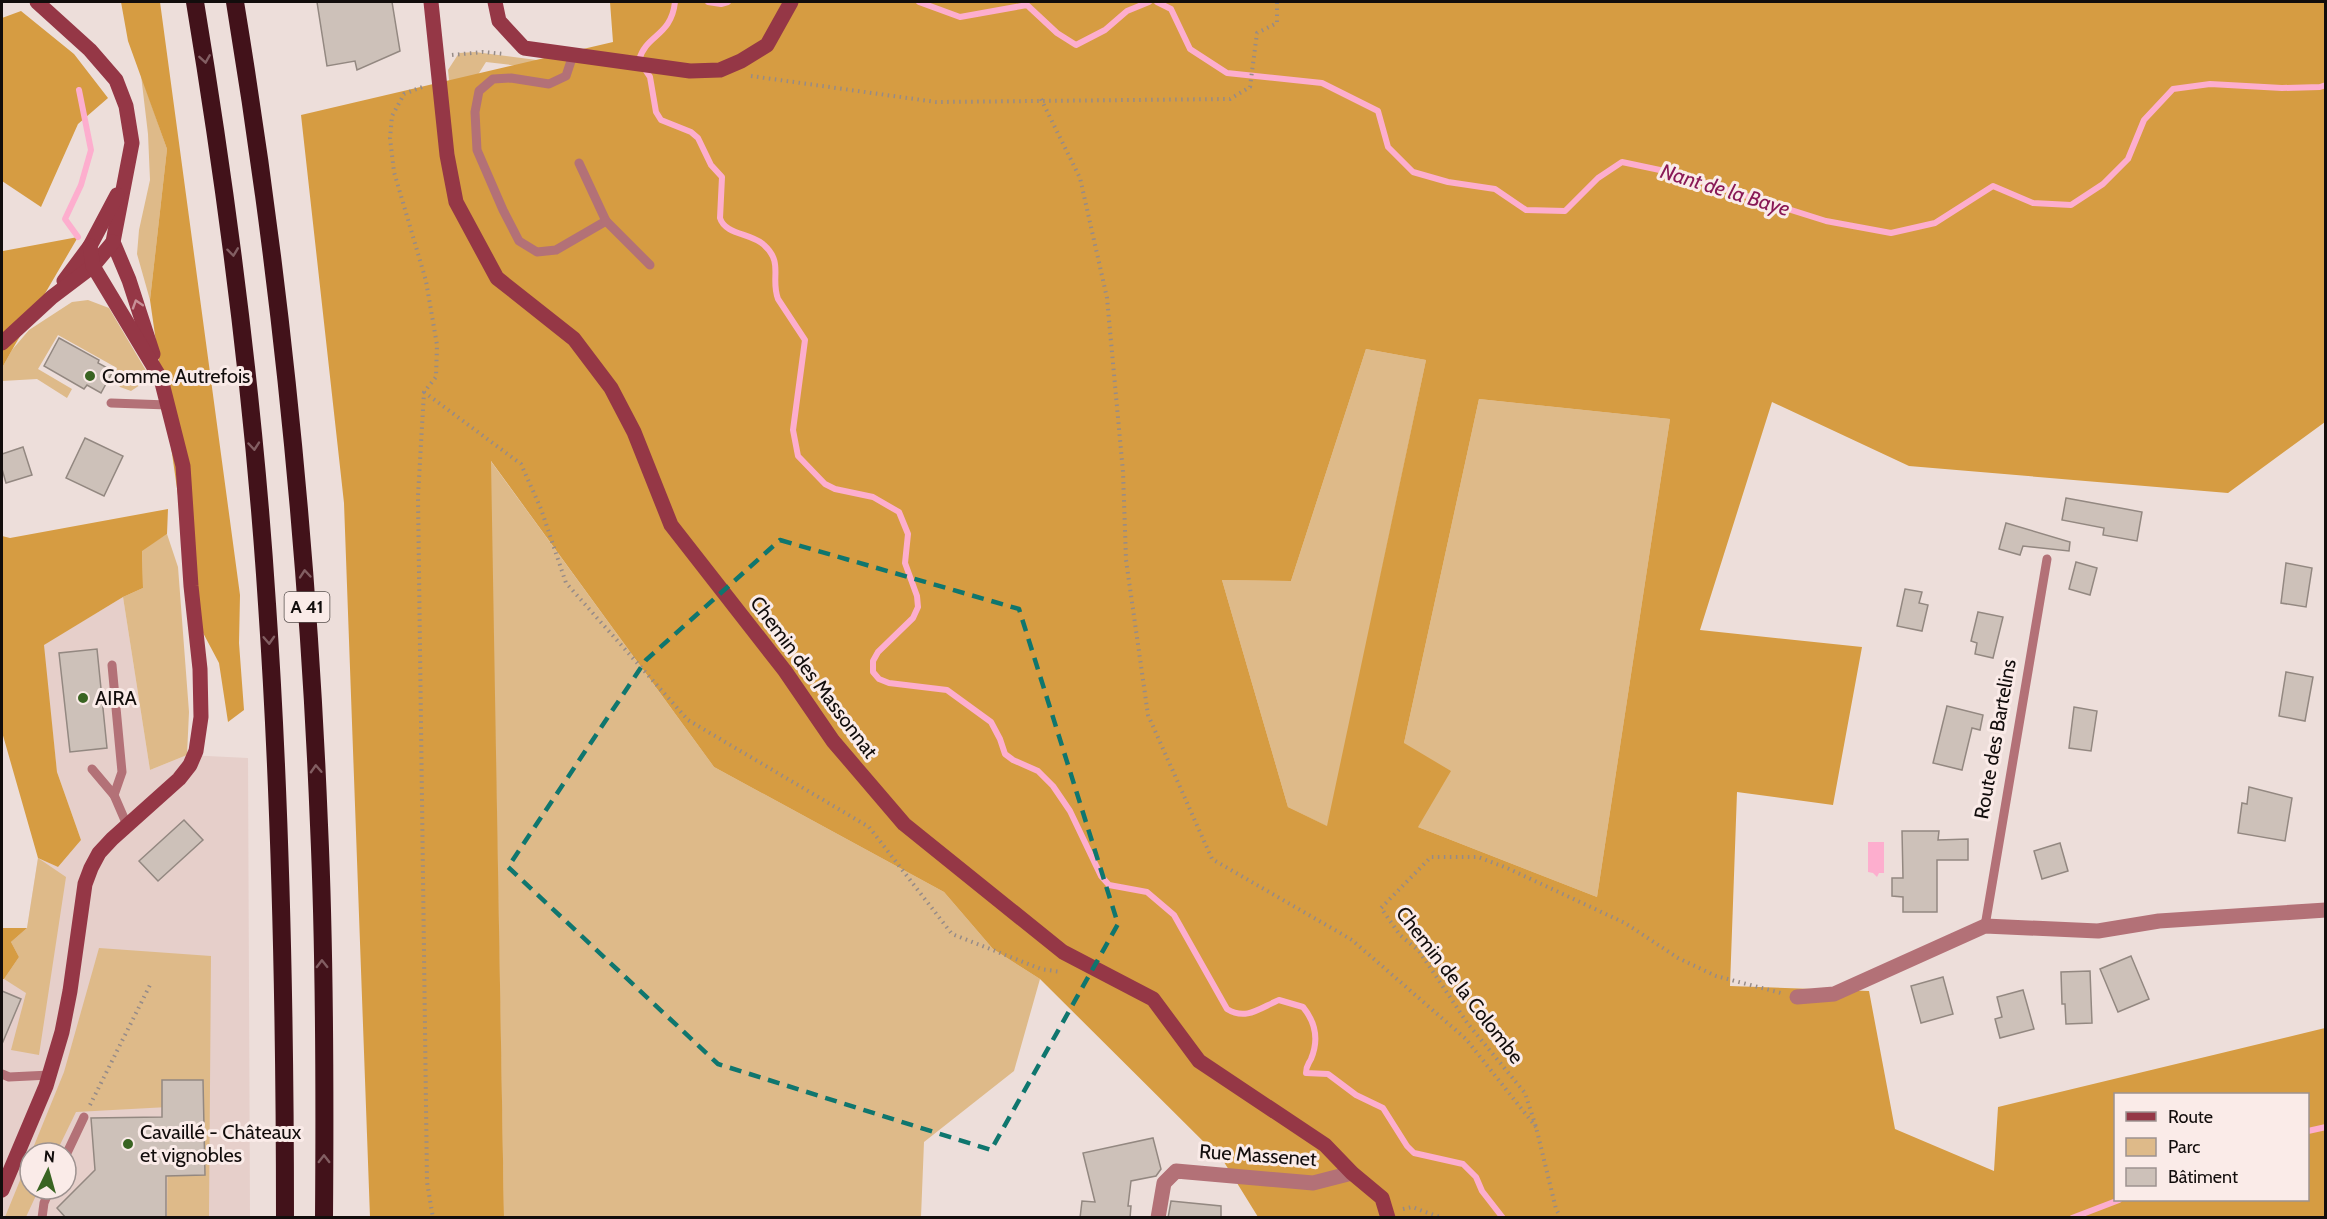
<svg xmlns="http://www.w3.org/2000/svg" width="2327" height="1219" viewBox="0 0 2327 1219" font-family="Cabin,sans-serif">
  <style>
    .built { fill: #e6cfca; fill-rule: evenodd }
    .green { fill: #deba89 }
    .forest { fill: #d69c42; fill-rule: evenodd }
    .water { fill: #fdaece }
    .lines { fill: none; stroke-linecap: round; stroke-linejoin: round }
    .stream { stroke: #fdaece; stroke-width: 6 }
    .building { fill: #cdc1b9; stroke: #938881; stroke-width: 1.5 }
    .path { stroke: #968b88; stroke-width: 4; stroke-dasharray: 1.5 4.5; stroke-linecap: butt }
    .lane { stroke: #b37177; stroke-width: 9 }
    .street { stroke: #b37177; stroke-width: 15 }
    .secondary { stroke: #953746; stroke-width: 15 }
    .highway { stroke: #42121a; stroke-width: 18 }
    .oneway { stroke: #825e62 }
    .oneway2 { stroke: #c89197 }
    .marked { fill: none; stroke: #0f766e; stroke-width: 4.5; stroke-dasharray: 12 8; stroke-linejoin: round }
    .poi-dot { fill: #396422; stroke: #faebe8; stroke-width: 2 }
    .labels { text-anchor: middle; stroke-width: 6; stroke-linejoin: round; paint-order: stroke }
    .shield { fill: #faebe8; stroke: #58504e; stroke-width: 1.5 }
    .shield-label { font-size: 18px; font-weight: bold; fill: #120d0c }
    .poi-label { font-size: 20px; fill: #120d0c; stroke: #faebe8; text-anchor: start }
    .street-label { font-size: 20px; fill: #120d0c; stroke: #faebe8 }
    .water-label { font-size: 21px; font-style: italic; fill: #891956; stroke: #faebe8 }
  </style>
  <rect width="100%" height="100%" fill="#eddeda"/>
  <path class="built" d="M123,597l27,173 37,-15 61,3 2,459h-248v-238h3l6,-37 16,-14 11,-70 20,9 23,-27 -24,-68 -14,-127zM30,1153h36v36h-36z"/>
  <g class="green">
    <polygon points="475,52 552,62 553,70 486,62 464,97 458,165 448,70 459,53"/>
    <polygon points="141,75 167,149 150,300 137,254 139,230 150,180 148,134"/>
    <polygon points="88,300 109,308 148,374 143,383 131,391 120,387 113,378 117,368 58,335 38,369 72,389 67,398 37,379 2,381 2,368 12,350 29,330 72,302"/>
    <polygon points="1366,349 1426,360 1328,827 1288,807 1222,580 1291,581"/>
    <polygon points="1479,399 1670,419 1597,897 1418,827 1404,743"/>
    <polygon points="490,460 714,767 944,892 993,949 1040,979 1014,1071 924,1142 921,1217 504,1217"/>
    <polygon points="167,534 178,567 189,712 187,755 150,770 123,597 143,588 142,550"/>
    <polygon points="38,858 66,877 39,1055 11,1050 26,993 4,979 19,957 11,942 27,928"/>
    <polygon points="99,948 211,956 209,1217 167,1217 168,1107 76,1112 56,1153 31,1153 64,1072"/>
    <polygon points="30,1156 30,1189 39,1189 26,1217 5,1217"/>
  </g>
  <g class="forest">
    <polygon points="121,2 160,2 240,595 239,643 244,710 228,722 219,663 201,629 191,586 150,300 167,149 128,41"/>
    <path d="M610,2h1715v420l-97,71 -319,-27 -137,-64 -72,228 162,17 -29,158 -96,-13 -7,194 139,5 26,138 99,42 4,-64 327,-79v189h-1067l-34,-55 -184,-183 -47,-30 -49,-57 -230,-125 -223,-306 13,756h-134l-26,-714 -43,-388 312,-73zM1366,349l60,11 -99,466 -39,-19 -66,-227 69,1zM1479,399l191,20 -73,478 -179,-70 33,-56 -47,-28zM2116,1094h192v106h-192z"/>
    <polygon points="21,11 74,54 108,98 78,124 41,207 2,181 2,18"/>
    <polygon points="78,237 12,350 2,368 2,253 3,251"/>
    <polygon points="168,509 167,534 142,551 143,588 123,597 44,645 57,772 81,840 58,867 38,858 2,732 2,536 10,538"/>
    <polygon points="2,928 27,928 11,942 19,957 4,979 2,979"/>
  </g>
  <polygon class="water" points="1868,842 1884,842 1884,873 1879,873 1877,877 1873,873 1868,872"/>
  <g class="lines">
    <g class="stream">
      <path d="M675,2c-4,35 -29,32 -36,58l11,17 6,35 5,8 30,12 7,6 13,27 11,12 -2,41c5,17 32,15 44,27 20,18 6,33 14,54l27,41 -12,90 5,26 27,28 10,5 38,8 26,15 9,22 -3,29 12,33 1,11 -5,11 -35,34 -5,9v11l6,7 10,4 58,7 44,32 9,17 5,15 8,6 25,11 15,15 17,25 31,65 8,9 38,7 27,23 53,94c19,12 33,-1 52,-9l24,7c13,16 16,33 8,52 -3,6 -5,7 -5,14l22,1 28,21 27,13 24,38 7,7 49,11 13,13 6,14 21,27"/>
      <polyline points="708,2 721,4 728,2"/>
      <polyline points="919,2 960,17 1027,5 1057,33 1076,45 1105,30 1127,11 1149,2"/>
      <polyline points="1157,2 1171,9 1190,49 1227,73 1322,83 1378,111 1388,147 1413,172 1448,182 1495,189 1526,210 1565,211 1598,178 1622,162 1674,173 1826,221 1891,233 1935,223 1993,186 2033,203 2071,205 2103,184 2128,159 2144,120 2173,89 2210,84 2282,88 2320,87 2326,85"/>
      <polyline points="78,237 65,219 81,185 91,150 79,90"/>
      <polyline points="2308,1131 2326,1127"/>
      <polyline points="2072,1218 2119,1200"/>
    </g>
  </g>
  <g class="building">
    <polygon points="317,2 392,2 400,51 357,70 355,61 327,66"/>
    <polygon points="59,338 99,360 98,363 113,371 101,393 87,385 84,389 44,366"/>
    <polygon points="85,438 123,456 104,496 66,478"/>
    <polygon points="23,447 32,475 6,483 2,469 2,454"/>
    <polygon points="2066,498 2142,512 2137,541 2103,535 2104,528 2062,520"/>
    <polygon points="2006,523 2070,542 2069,551 2023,546 2020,555 1999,549"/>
    <polygon points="2076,562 2097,568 2090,595 2069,589"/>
    <polygon points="2286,563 2312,568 2306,607 2281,603"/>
    <polygon points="1905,589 1922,592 1919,603 1928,605 1922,631 1897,626"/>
    <polygon points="1978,612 2003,617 1993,658 1975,654 1977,643 1971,641"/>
    <polygon points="97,649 107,748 70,752 59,653"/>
    <polygon points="2286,672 2313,677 2305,721 2279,716"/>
    <polygon points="1947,706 1983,715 1980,730 1972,728 1962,770 1933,763"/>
    <polygon points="2074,707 2097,711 2091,751 2069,748"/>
    <polygon points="2249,787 2292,798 2285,841 2238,833 2242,803 2247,804"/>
    <polygon points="184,820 203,840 158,881 139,861"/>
    <polygon points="1902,831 1939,831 1938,840 1968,839 1968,860 1937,860 1937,912 1903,912 1903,897 1892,896 1892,878 1903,878"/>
    <polygon points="2060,843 2068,871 2042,879 2034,851"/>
    <polygon points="2131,956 2149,999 2118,1012 2100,969"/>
    <polygon points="2090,971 2092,1023 2066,1024 2065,1004 2062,1004 2061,972"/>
    <polygon points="1943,977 1953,1014 1921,1023 1911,986"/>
    <polygon points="2023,990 2034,1029 2000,1038 1995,1019 2002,1017 1997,997"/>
    <polygon points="2,991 21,999 2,1044"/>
    <polygon points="162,1080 203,1080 205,1175 166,1176 166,1218 66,1218 57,1208 95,1170 91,1118 162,1117"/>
    <polygon points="1153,1138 1161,1169 1156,1176 1131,1181 1128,1206 1131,1206 1130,1218 1080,1218 1082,1201 1095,1202 1083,1153"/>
    <polygon points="1171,1201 1221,1206 1221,1218 1168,1218"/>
  </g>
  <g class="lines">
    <g class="path">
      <polyline points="452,55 483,52 504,54"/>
      <polyline points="751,76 936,102 1230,99 1250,87 1257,33 1277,23 1277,2"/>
      <polyline points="422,87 404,94 392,116 390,138 394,172 426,281 437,345 436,377 424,392 418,496 427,1182 433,1218"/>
      <polyline points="1041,99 1080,178 1107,298 1123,472 1126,560 1148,715 1212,859 1352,940 1466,1039 1536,1127"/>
      <polyline points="424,392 521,464 541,509 566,583 688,720 869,827 952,934 1041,969 1061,972"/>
      <polyline points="90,1105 151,983"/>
      <polyline points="1403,1209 1412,1207 1442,1218"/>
      <polyline points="1561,1218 1556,1209 1536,1127 1525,1093 1468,1024 1419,951 1400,935 1381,908 1431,857 1478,857 1507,868 1625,923 1678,958 1716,976 1781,993"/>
    </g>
    <g class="lane">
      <polyline points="573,55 566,76 549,84 511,78 493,79 479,91 475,112 477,150 503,210 519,241 537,252 556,250 606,221 579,163"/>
      <polyline points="606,221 650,265"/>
      <polyline points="111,403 168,405"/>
      <polyline points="112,665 122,772 114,795 127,825"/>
      <polyline points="92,769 114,795"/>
      <polyline points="1985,926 2047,559"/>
      <polyline points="2,1074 9,1077 50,1075"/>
      <polyline points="66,1155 84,1117"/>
      <polyline points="42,1218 44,1203 50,1189"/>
    </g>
    <g class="street">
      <polyline points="1797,997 1834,994 1985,926 2098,931 2159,921 2326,910"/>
      <polyline points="1158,1218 1164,1183 1176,1171 1313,1183 1352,1173"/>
    </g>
    <g class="secondary">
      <polyline points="37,2 90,50 116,80 126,106 132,143 113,242 129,280 153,354"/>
      <polyline points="431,2 447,155 456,202 497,278 574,339 611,388 634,432 671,525 785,671 833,741 904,824 1063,952 1153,999 1199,1061 1325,1145 1352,1173 1382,1198 1388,1218"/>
      <polyline points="495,2 499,21 524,48 690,71 720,70 741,61 767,45 791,2"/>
      <polyline points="64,281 90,246 117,195"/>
      <polyline points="2,343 52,297 93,266 113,242"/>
      <polyline points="2,1190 46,1086 62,1032 70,991 85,884 91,868 99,853 112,839 179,779 190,765 196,751 201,717 200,669 191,586 183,466 161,379 93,266 90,246"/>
    </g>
    <g class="highway">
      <path d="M195,2c33,199 59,400 72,602 14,204 18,409 18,614"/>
      <path d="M235,2c45,272 73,547 84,823 6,131 6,262 5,393"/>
    </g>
  </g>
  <defs><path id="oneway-chevron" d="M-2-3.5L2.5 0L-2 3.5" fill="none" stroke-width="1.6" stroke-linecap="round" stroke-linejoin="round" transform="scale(1.5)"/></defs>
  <g class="oneway">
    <use href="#oneway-chevron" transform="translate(205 59) rotate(81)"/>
    <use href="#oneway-chevron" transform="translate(233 252) rotate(83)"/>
    <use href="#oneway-chevron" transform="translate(254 446) rotate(85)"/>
    <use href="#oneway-chevron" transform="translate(305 574) rotate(-95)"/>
    <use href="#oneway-chevron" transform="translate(269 640) rotate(87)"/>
    <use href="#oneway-chevron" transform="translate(316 769) rotate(-93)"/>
    <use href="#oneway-chevron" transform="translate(322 964) rotate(-91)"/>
    <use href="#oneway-chevron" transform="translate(324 1159) rotate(-90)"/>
  </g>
  <use class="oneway2" href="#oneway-chevron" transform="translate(137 304) rotate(-108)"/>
  <path class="marked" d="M780,540l239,69 99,315 -127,226 -273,-86 -210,-197 138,-207z"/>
  <g class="poi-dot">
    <circle cx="90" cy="376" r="6"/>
    <circle cx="83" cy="698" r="6"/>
    <circle cx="128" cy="1144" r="6"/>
  </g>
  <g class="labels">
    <rect class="shield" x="284.5" y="592" width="45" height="30" rx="4.5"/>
    <g class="shield-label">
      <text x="307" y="613">A 41</text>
    </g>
    <g class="poi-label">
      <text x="102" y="383">Comme Autrefois</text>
      <text x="95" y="705">AIRA</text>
      <text x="140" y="1139">Cavaillé - Châteaux<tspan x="140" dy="23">et vignobles</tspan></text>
    </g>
    <g class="street-label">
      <text transform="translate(814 677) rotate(53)" y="7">Chemin des Massonnat</text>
      <text transform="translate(1995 739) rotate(-80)" y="7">Route des Bartelins</text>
      <text transform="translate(1460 985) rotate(52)" y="7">Chemin de la Colombe</text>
      <text transform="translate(1258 1155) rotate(4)" y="7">Rue Massenet</text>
    </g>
    <g class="water-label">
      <text transform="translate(1725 190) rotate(17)" y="7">Nant de la Baye</text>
    </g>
  </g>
  <rect width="2327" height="1219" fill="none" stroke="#120d0c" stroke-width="6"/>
  <rect x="2114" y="1093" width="195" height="108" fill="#faebe8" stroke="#9d9290" stroke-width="1.5"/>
  <rect x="2126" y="1112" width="30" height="9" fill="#953746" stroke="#9d9290" stroke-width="1.5"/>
  <text x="2168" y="1123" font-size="18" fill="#120d0c">Route</text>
  <rect x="2126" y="1138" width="30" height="18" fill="#deba89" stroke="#9d9290" stroke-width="1.5"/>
  <text x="2168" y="1153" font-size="18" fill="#120d0c">Parc</text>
  <rect x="2126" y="1168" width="30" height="18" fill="#cdc1b9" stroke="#9d9290" stroke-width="1.5"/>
  <text x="2168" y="1183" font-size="18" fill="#120d0c">Bâtiment</text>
  <g transform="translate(48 1171) rotate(5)"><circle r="28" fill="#faebe8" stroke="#9d9290" stroke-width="1.5"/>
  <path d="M0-4.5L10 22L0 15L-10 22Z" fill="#396422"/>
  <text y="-9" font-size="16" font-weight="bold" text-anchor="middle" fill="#120d0c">N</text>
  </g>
</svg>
